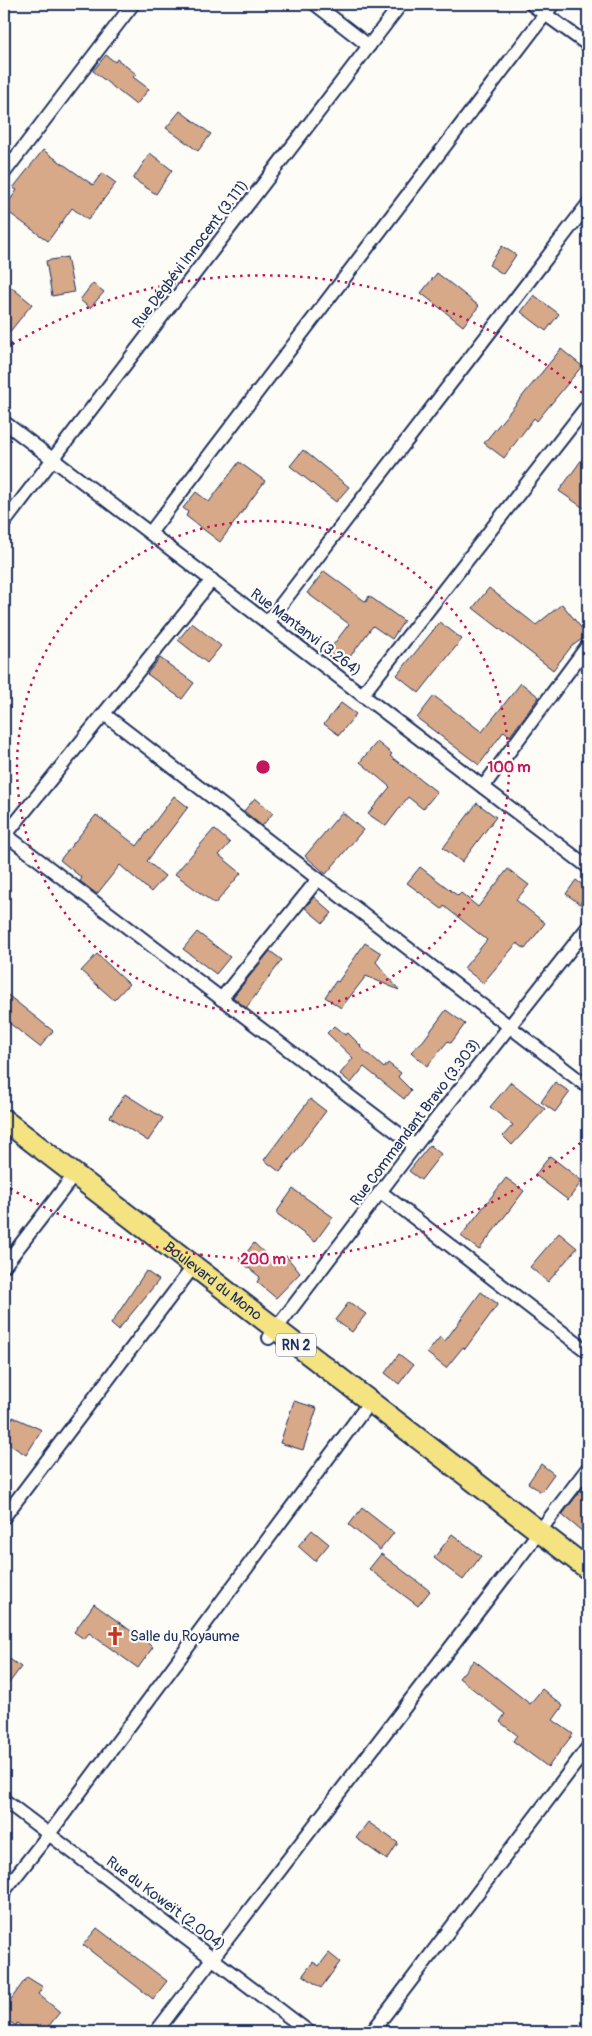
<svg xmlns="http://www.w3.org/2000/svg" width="592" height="2036" viewBox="0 0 592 2036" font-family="Pangolin,sans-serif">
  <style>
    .building { fill: #d7a989; stroke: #1b2f5e }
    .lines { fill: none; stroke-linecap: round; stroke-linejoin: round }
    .minor-casing { stroke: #1b2f5e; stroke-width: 16 }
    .primary-casing { stroke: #1b2f5e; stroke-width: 24 }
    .minor { stroke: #fdfcf7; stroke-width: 12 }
    .primary { stroke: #f5e382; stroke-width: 20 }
    .ring { fill: none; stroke: #c2185b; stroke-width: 2.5; stroke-dasharray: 2.5 5 }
    .labels { text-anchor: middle; stroke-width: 4.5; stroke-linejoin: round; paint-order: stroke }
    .shield { fill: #fdfcf7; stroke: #5f6c8c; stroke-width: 1 }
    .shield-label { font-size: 14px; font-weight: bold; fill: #1b2f5e }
    .street-label { font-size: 15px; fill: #1b2f5e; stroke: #fdfcf7 }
    .poi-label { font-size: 15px; fill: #1b2f5e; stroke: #fdfcf7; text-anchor: start }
    .centre { fill: #c2185b; stroke: #fdfcf7; stroke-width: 2.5 }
    .ring-label { font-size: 15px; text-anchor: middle; font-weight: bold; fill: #c2185b; stroke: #fdfcf7; stroke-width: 4.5; stroke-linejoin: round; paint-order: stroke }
  </style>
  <rect width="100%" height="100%" fill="#fdfcf7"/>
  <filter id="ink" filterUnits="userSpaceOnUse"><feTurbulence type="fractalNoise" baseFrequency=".02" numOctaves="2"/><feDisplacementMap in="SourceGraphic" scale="10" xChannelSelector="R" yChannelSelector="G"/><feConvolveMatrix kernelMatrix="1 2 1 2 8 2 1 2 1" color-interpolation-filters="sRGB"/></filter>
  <g filter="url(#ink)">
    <g class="building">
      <polygon points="106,55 115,62 117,59 136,74 133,77 149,89 136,105 93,71"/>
      <polygon points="180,111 211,134 198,151 166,128"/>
      <polygon points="43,150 93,185 102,173 116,183 88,220 72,208 48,241 4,209 17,190 13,188"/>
      <polygon points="150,153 172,170 156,194 133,179"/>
      <polygon points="502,246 516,255 503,274 489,265"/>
      <polygon points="67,257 74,292 52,296 46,261"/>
      <polygon points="437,273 479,306 463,326 421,293"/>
      <polygon points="93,283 104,292 90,308 80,300"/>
      <polygon points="11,287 32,304 4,339 4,296"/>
      <polygon points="534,295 559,314 546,331 521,312"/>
      <polygon points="561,349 582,366 537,421 534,418 504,458 484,443"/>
      <polygon points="303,450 349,487 336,502 290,466"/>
      <polygon points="588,451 588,511 559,491"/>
      <polygon points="239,462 265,481 220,542 186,516 188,512 183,508 196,492 209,502"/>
      <polygon points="324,571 366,602 369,596 404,621 392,639 373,626 343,666 327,653 349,624 307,593"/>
      <polygon points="489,588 536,625 562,604 587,635 571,647 553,670 473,608"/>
      <polygon points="440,622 462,639 419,693 397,675"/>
      <polygon points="192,623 221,646 207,663 178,640"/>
      <polygon points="160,658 194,683 182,699 147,674"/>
      <polygon points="521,683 539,697 510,736 504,731 479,765 417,718 434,696 482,732"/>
      <polygon points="341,703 356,714 339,735 324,724"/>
      <polygon points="377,742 392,754 390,756 437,792 423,809 408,797 386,826 368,814 390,787 360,762"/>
      <polygon points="174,796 188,807 147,861 165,876 151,892 120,865 97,894 80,881 82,878 60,860 96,815 137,846"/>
      <polygon points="255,798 273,813 262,826 244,811"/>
      <polygon points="477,803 496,817 462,862 443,848"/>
      <polygon points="342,812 363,830 326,874 305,856"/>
      <polygon points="214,829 230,843 219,855 241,873 215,904 175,874"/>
      <polygon points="420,867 458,896 461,893 478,907 508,869 529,885 516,900 545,923 525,949 517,943 483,983 464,968 487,940 444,906 442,909 407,883"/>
      <polygon points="576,880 588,889 580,904 566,894"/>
      <polygon points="314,897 332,913 323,923 305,908"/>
      <polygon points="197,932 230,957 216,974 183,949"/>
      <polygon points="365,943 381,953 376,962 399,990 366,976 341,1008 325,997 336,981 338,982"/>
      <polygon points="270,951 282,960 246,1008 233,997"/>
      <polygon points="97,954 129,984 114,1000 81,971"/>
      <polygon points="4,992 53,1031 40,1047 4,1019"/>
      <polygon points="446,1010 465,1024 451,1043 448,1041 427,1066 411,1052 423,1041"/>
      <polygon points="334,1026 345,1035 348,1033 361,1046 360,1047 384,1068 388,1063 401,1073 398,1077 411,1090 404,1099 364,1067 351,1083 340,1074 353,1058 327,1033"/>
      <polygon points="511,1082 545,1109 512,1145 503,1136 513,1125 490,1107"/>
      <polygon points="555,1082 570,1092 555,1112 541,1102"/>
      <polygon points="125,1094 163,1118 148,1141 110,1117"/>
      <polygon points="310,1099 326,1111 280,1172 264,1160"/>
      <polygon points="430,1145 441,1154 421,1180 409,1171"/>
      <polygon points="550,1156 582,1181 568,1200 535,1175"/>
      <polygon points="506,1178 524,1191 479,1250 461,1236"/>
      <polygon points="293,1189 333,1217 315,1242 276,1213"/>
      <polygon points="559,1233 577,1248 548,1282 530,1267"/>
      <polygon points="254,1243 274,1262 286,1256 300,1273 276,1298 257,1282 260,1277 240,1261"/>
      <polygon points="146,1271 159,1280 118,1330 111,1324"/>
      <polygon points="481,1292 498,1304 465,1349 463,1347 446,1368 427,1353 440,1337 445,1341"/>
      <polygon points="349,1302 366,1314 352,1332 335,1320"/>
      <polygon points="399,1354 413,1365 399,1384 385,1373"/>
      <polygon points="294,1401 317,1408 303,1450 280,1443"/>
      <polygon points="13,1417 42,1430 26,1455 4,1441 4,1431"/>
      <polygon points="541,1464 554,1474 541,1492 528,1483"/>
      <polygon points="588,1481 588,1536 562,1515"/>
      <polygon points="362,1508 394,1533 380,1550 349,1525"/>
      <polygon points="312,1530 329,1544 315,1561 298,1546"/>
      <polygon points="452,1534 481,1556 463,1580 434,1558"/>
      <polygon points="381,1554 430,1591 418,1606 369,1569"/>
      <polygon points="94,1604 153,1647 138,1668 89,1633 84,1639 74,1632"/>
      <polygon points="4,1655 21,1667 4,1690"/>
      <polygon points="474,1660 530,1704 542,1689 563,1706 553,1720 573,1734 548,1767 513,1741 517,1735 500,1722 505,1714 459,1678"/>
      <polygon points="368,1822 398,1843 387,1860 356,1838"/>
      <polygon points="97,1928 167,1981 153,1999 83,1945"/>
      <polygon points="329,1953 340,1962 321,1988 303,1975 313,1962 319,1966"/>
      <polygon points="27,1977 43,1987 38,1994 60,2012 44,2032 29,2032 17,2023 16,2026 4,2018 4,2009"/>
    </g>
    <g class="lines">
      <g class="minor-casing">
        <g id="minor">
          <polyline points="315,4 369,46"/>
          <polyline points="531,4 588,45"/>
          <polyline points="4,173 133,4"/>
          <polyline points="4,422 588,867"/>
          <polyline points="4,523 401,4"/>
          <polyline points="150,533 553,4"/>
          <polyline points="267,623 588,204"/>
          <polyline points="362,695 588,405"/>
          <polyline points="104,714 588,1087"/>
          <polyline points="483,787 588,645"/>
          <polyline points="6,835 415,1146"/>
          <polyline points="4,837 212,580"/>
          <polyline points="221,999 318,879"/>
          <polyline points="382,1193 588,1352"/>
          <polyline points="4,1266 68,1183"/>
          <polyline points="269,1338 415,1146 588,927"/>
          <polyline points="4,1517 187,1275"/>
          <polyline points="4,1800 309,2032"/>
          <polyline points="4,1891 49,1834 363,1411"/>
          <polyline points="156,2032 588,1468"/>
          <polyline points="372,2032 588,1747"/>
        </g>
      </g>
      <g class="primary-casing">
        <g id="primary">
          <path id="s1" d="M4,1120l584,449"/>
        </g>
      </g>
      <use href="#minor" class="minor"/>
      <use href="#primary" class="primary"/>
    </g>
  </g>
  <g class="ring">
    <circle cx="263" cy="767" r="246"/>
    <path d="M586 1138A492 492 0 0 1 6 1186M6 348A492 492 0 0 1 586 396"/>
  </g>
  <defs>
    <g id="church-bare" transform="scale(1.5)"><path d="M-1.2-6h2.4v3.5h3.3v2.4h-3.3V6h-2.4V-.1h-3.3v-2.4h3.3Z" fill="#c8321e" stroke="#fdfcf7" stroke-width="2.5" paint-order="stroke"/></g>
  </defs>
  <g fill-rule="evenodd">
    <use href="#church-bare" x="115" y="1636"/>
  </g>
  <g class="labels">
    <rect class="shield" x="276" y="1333.5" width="40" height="23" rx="4"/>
    <g class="shield-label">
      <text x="296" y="1350">RN 2</text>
    </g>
    <g class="street-label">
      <text transform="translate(190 254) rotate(-53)" y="5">Rue Dégbévi Innocent (3.111)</text>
      <text transform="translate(306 632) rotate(37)" y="5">Rue Mantanvi (3.264)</text>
      <text transform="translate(415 1122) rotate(-53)" y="5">Rue Commandant Bravo (3.303)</text>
      <text dy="5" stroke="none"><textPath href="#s1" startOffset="264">Boulevard du Mono</textPath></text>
      <text transform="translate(166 1903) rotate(37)" y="5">Rue du Koweït (2.004)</text>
    </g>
    <g class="poi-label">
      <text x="130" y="1641">Salle du Royaume</text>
    </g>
  </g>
  <circle cx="263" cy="767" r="8" class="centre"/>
  <g class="ring-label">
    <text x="509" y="772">100 m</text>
    <text x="263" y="1264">200 m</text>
  </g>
  <rect width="592" height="2036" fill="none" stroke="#fdfcf7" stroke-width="20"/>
  <rect x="10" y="10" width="572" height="2016" fill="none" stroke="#1b2f5e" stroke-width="2" filter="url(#ink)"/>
</svg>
